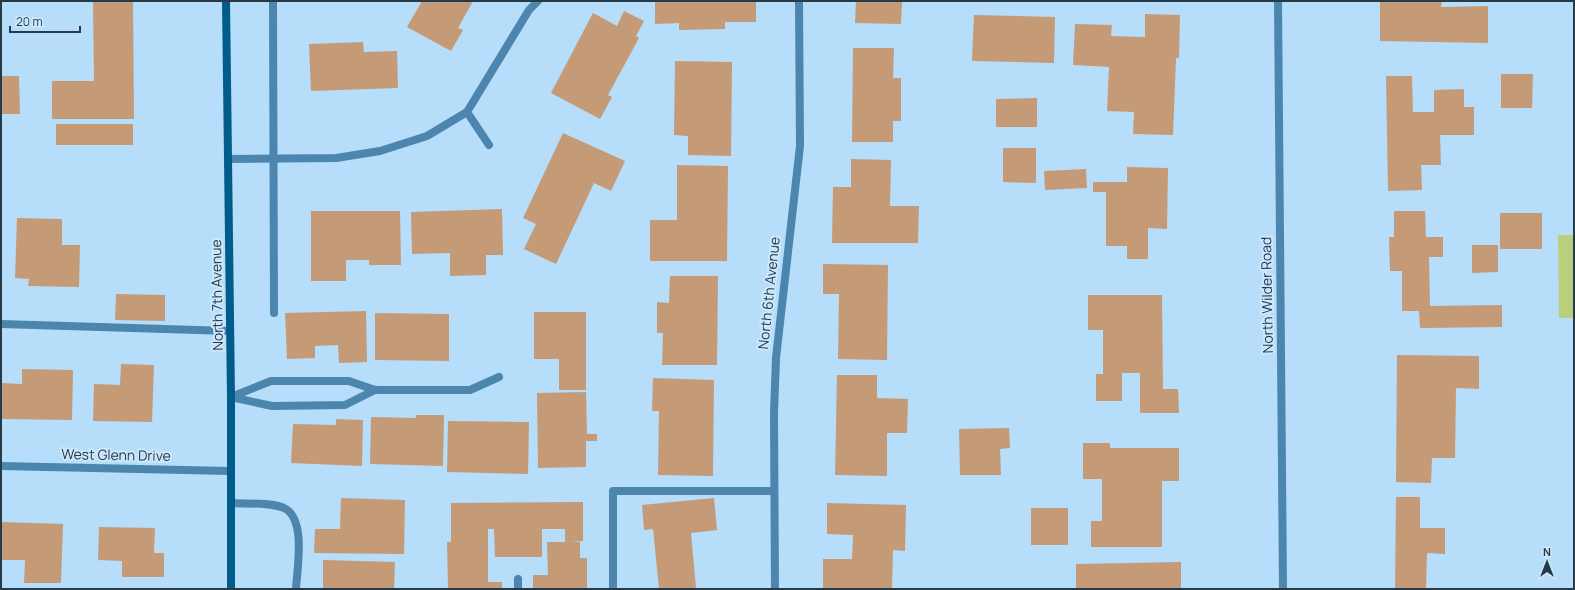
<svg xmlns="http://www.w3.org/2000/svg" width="1575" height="590" viewBox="0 0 1575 590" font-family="Manrope,sans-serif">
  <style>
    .green { fill: #bace7c }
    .building { fill: #c59a77 }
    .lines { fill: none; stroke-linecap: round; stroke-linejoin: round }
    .service { stroke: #4c86ae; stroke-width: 8 }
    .minor { stroke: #4c86ae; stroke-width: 8 }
    .secondary { stroke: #005d8b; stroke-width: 8 }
    .labels { text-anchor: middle; stroke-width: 4; stroke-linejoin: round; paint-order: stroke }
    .street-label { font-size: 14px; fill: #263a48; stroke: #cce8fe }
  </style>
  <rect width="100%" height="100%" fill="#b6ddf9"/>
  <polygon class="green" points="1558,235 1574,235 1574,318 1559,318"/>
  <g class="building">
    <polygon points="93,1 133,1 134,119 52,119 52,81 94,81"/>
    <polygon points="422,1 473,1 458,28 463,30 451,51 407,27"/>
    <polygon points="655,1 756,1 756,22 725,22 725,29 679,30 679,23 655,24"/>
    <polygon points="856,1 902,1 901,24 855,23"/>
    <polygon points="1380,1 1442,1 1441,7 1488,6 1488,43 1380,41"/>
    <polygon points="624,11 644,21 636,36 639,38 608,95 612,97 600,119 551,93 593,13 617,26"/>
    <polygon points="1145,14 1180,15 1179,58 1176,58 1173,135 1133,134 1134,112 1107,111 1109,67 1073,65 1075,24 1112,25 1111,36 1145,37"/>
    <polygon points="974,15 1055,17 1054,63 972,61"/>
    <polygon points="363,42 364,52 397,51 398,88 311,91 309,44"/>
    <polygon points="853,48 894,48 893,78 901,78 901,121 893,121 893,142 852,142"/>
    <polygon points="675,61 732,62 731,156 688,155 688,136 674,135"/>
    <polygon points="1501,74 1533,74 1532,108 1501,108"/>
    <polygon points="1,76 19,76 20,114 1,114"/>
    <polygon points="1386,76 1412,76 1413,112 1434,112 1434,90 1464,89 1464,107 1474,107 1474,135 1440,135 1441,165 1421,165 1422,190 1388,191"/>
    <polygon points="1037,98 1037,127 996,127 996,99"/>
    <rect x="56" y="124" width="77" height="21"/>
    <polygon points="563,133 625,161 611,191 594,183 556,264 524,249 536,224 523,218"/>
    <polygon points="1003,148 1036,148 1036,183 1003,182"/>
    <polygon points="851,159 891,160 890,206 919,206 918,243 832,243 833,187 851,187"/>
    <polygon points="677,165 728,166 727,261 650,261 650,220 677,220"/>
    <polygon points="1127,167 1168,168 1167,229 1148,228 1148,259 1127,259 1127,246 1106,246 1106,192 1093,192 1093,182 1127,182"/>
    <polygon points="1086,169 1087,188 1045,190 1044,171"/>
    <polygon points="502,209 503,255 486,255 486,275 450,276 450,253 412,254 411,212"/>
    <polygon points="311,211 400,211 401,265 369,265 369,260 346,260 346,281 311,281"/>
    <polygon points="1394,211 1425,211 1426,237 1443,237 1443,257 1429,257 1430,306 1502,305 1502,327 1420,328 1419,311 1402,311 1402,271 1390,271 1389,237 1394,237"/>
    <rect x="1500" y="213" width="42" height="36"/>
    <polygon points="17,218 62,219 62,245 80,245 79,287 28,286 29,279 15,278"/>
    <polygon points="1472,245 1498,245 1498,272 1472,273"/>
    <polygon points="823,264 888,265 887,360 838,359 839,294 823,294"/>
    <polygon points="670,276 718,276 717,365 662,365 663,333 657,333 657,302 669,303"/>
    <polygon points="116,294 165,295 165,321 115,320"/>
    <polygon points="1088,295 1162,295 1163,389 1178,389 1179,413 1140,413 1140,373 1122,373 1122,401 1096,401 1096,374 1103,374 1103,330 1088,330"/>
    <polygon points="366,311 367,362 339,363 338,345 315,346 315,358 287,359 285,313"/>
    <polygon points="534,312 586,312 586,390 559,390 559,359 534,359"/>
    <polygon points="375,313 449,314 449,361 375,360"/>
    <polygon points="1397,355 1479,356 1479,389 1456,388 1455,458 1432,458 1431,483 1396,482"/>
    <polygon points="121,364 154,365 152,422 93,421 94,384 120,385"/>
    <polygon points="22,369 73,370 72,420 1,419 1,383 22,384"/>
    <polygon points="837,375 877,375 877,398 908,399 907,433 887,433 887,476 835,475"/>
    <polygon points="653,378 714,380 713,476 658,475 659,411 652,411"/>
    <polygon points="586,392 587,434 597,434 597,441 586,441 586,467 538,468 537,393"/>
    <polygon points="416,415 444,415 443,466 370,464 371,417 416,418"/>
    <polygon points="336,419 363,420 362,466 291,463 293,424 336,425"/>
    <polygon points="448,421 529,422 528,474 447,472"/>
    <polygon points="1009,428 1010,448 1000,449 1001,475 960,475 959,429"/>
    <polygon points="1083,443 1110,443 1110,448 1179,448 1179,481 1162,481 1162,547 1091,547 1091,521 1102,521 1102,479 1083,479"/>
    <polygon points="1396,497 1420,497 1420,528 1445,528 1445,554 1427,553 1426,589 1395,589"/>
    <polygon points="341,498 405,500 404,554 314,553 315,529 340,529"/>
    <polygon points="714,498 717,530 691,533 696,588 659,589 653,529 644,530 642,505"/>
    <polygon points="583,502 583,541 571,542 580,542 580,558 587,558 587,589 533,589 533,575 548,575 547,542 565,542 565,529 542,529 542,557 495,557 494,529 488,529 488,582 502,582 502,589 448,589 447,542 451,542 451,503"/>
    <polygon points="827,503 906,505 905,551 893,550 892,589 823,589 823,559 852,559 853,535 827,534"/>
    <rect x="1031" y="508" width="37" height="37"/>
    <polygon points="1,522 63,524 61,583 24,583 25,560 1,560"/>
    <polygon points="99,527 155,528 154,553 164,553 164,577 122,577 122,561 98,560"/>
    <polygon points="323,560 395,562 394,589 323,589"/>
    <polygon points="1181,562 1181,589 1076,588 1076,564"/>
  </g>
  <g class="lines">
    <g class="service">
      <polyline points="1,324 230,331"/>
      <path d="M231,503c14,1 44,-1 55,6 20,13 11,60 10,80"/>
      <polyline points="518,579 518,589"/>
      <polyline points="613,589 613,491 774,491"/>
    </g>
    <g class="minor">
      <polyline points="273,1 274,313"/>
      <polyline points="1278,1 1283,589"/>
      <polyline points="467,112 489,145"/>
      <polyline points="228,159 336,158 380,151 427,136 467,112 529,10 538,1"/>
      <polyline points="231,397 271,381 349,381 375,390 470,390 499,377"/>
      <polyline points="231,397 272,406 345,405 375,390"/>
      <polyline points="1,466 230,471"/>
      <polyline points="775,589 774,413 776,358 800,146 799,1"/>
    </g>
    <polyline class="secondary" points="226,1 231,397 231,589"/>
  </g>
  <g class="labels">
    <g class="street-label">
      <text transform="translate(769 293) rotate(-84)" y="5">North 6th Avenue</text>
      <text transform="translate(217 295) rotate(-91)" y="5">North 7th Avenue</text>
      <text transform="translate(1267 295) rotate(-91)" y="5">North Wilder Road</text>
      <text transform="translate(116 455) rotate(1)" y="5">West Glenn Drive</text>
    </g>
  </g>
  <rect width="1575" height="590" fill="none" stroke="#263a48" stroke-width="4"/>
  <g transform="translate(1547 562)" stroke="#cce8fe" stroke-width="3" paint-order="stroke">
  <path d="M0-3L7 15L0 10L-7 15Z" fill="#263a48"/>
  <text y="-6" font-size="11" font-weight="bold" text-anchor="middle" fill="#263a48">N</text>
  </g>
  <path d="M10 26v6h70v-6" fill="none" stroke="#263a48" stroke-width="2"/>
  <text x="16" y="26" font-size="12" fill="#263a48" stroke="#cce8fe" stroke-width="3" paint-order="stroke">20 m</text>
</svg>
